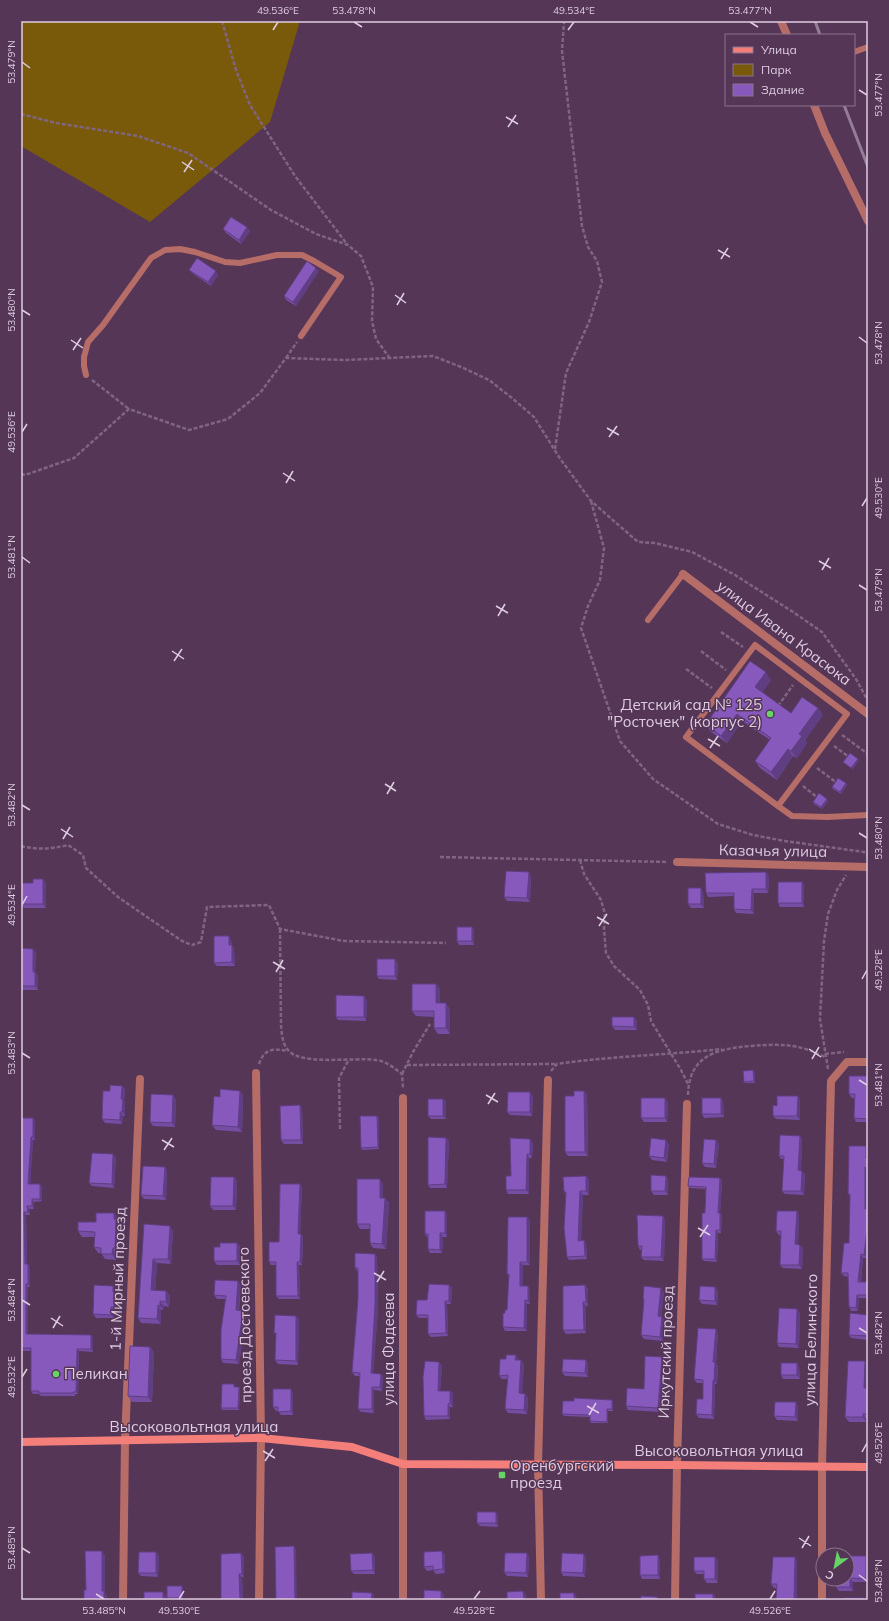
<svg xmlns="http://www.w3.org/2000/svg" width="889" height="1621" viewBox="0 0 889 1621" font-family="Mulish,sans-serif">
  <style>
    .green { fill: #795a0b }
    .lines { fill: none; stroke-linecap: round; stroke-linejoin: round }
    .path { stroke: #806582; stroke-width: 2.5; stroke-dasharray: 4 2; stroke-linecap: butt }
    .lane { stroke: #b66c67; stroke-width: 6 }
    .street { stroke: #b66c67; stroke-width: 8 }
    .secondary { stroke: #f47f7a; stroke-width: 8 }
    .rail { stroke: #957c97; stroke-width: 3 }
    .wall { fill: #754da2 }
    .shaded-wall { fill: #5f3e84 }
    .building { fill: #8859bc; stroke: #5f3e84 }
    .ticks { fill: none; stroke: #dfcde1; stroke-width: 1.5 }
    .poi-dot { fill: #66d466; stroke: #553657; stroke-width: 1.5 }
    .labels { text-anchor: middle; stroke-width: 3; stroke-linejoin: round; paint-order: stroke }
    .street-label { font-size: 15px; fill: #dfcde1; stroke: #553657 }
    .poi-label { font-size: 15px; fill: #dfcde1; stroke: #553657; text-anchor: start }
    .neatline { fill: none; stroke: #dfcde1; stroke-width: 1.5 }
    .ticks-label { font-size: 10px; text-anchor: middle; fill: #dfcde1 }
  </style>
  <rect width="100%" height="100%" fill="#553657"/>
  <polygon class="green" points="21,21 300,21 270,122 150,222 21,146"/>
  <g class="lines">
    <g class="path">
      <polyline points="222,21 236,70 250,105 295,176 347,244"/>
      <polyline points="21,114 56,123 138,136 188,153 271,210 316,234 348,245 361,256 373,287 372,321 376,339 389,357"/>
      <polyline points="286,358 297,342"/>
      <polyline points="92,380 129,409"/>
      <polyline points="555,449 566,373 589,322 602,282 597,261 588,247 582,226 562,51 564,21"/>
      <polyline points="21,474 25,475 74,458 129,409 189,430 228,419 260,393 286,358 345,360 433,356 461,367 489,380 512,398 534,417 559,457 591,501 638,542 655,543 692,552 735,575 793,612 822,632 856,679 868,701"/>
      <polyline points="591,501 604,548 600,580 588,606 581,628 620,741 653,779 718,824 753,835 785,841 864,852 868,855"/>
      <polyline points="721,632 743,647"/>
      <polyline points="701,651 726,670"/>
      <polyline points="686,669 712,688"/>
      <polyline points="778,706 793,685"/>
      <polyline points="842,735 868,754"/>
      <polyline points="834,746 849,757"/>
      <polyline points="817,768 837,783"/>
      <polyline points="803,786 818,798"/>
      <path d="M21,846c16,4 31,3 47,-1l15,10 3,13 32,29 64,44 10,4 9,-3 6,-35 62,-2 11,24 64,12 102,2"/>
      <polyline points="440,857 668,862"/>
      <polyline points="580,860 584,874 601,900 605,914 604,929 606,953 614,966 640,990 648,1005 651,1021 681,1070 688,1084"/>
      <path d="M280,929l1,97c1,8 1,17 7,24 12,16 68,7 88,10 10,1 18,8 26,14l1,14"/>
      <polyline points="825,1054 844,1052"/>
      <path d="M259,1064c5,-15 14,-16 29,-13"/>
      <polyline points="407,1065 556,1064"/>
      <polyline points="828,1069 820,1019 824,941 828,914 837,890 846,875"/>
      <path d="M551,1071l6,-7c54,-8 110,-9 165,-15"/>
      <polyline points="402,1074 413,1052 430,1024"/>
      <path d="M688,1095c1,-40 29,-46 62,-49 31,-2 47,-3 75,11"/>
      <polyline points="340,1129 339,1078 348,1061"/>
    </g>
    <g class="lane">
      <polyline points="854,52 868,47"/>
      <polyline points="86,375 84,366 84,357 88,342 103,325 151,258 165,250 180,249 195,252 225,262 240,263 277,255 302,255 314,261 341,277 301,336"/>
      <polyline points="648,620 683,574"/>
      <polyline points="778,806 847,714 755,645 686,737 778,806 792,816 827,817 868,815"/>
    </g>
    <g class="street">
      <polyline points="781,21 787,35"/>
      <polyline points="814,105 825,133 868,221"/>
      <polyline points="683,574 868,714"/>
      <polyline points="677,862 868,867"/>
      <polyline points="256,1073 261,1438 259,1600"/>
      <polyline points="403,1098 403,1600"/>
      <polyline points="123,1600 125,1441 140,1079"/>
      <polyline points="541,1600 538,1465 548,1080"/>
      <polyline points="675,1600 677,1465 687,1104"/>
      <polyline points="822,1600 822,1466 831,1081 847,1062 868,1062"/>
    </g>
    <polyline class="secondary" points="21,1442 261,1438 352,1447 403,1464 677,1465 868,1467"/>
    <g class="rail">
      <polyline points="815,21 820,35"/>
      <polyline points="844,105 868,167"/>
    </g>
  </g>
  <g class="wall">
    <polygon points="223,229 250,231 241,244 226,233"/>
    <polygon points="189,270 218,275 211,286 192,273"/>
    <polygon points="319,271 296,306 286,300 284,296"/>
    <polygon points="771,680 762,692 791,713 818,708 823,715 805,740 807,743 797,758 793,756 777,780 760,768 755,761 770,740 742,721 727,743 711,732 706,724"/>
    <polygon points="846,783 847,785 841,794 833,789 832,787"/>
    <polygon points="827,799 828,801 822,809 814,804 813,802"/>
    <polygon points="766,872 769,876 768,893 754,893 754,914 736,913 734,909 734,896 708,897 706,893"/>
    <polygon points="531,876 530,902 507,901 504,897"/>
    <polygon points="802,882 804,885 804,907 780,907 778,903"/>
    <polygon points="46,883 46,908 24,908 21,904"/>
    <polygon points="703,892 704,908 691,908 688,904"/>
    <polygon points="472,927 474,931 474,945 459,945 457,941"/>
    <polygon points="231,940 232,945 234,949 235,966 217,966 214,963"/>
    <polygon points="21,948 36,952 35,972 38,976 38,990 21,990"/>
    <polygon points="398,963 397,980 379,979 377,976"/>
    <polygon points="436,984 440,989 440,1003 450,1009 450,1034 438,1034 434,1028 434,1017 416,1016 412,1011"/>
    <polygon points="367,1000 366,1021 338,1020 336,1017"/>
    <polygon points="634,1017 637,1021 637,1030 615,1030 612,1026"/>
    <polygon points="755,1072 755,1083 745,1083 744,1082"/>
    <polygon points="868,1076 868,1122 856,1122 854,1118 854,1098 852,1098 849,1094"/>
    <polygon points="122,1086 125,1089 124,1101 125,1103 125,1116 123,1116 122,1124 105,1123 102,1119 110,1091"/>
    <polygon points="240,1091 243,1096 242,1132 216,1130 212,1125 220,1097"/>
    <polygon points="587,1094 588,1156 568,1156 565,1152 574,1096"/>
    <polygon points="533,1096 532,1116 510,1115 507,1112"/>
    <polygon points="721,1098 723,1102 724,1117 704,1118 702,1114"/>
    <polygon points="176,1099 175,1127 153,1126 150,1122"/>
    <polygon points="443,1099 446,1102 446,1119 431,1119 428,1116"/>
    <polygon points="800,1099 800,1120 776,1119 773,1116"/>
    <polygon points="668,1102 667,1122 644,1122 641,1118"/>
    <polygon points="302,1109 303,1144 284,1144 281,1140"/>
    <polygon points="377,1116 379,1118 379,1149 362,1150 361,1148"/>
    <polygon points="21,1118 35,1121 35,1140 33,1140 30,1184 42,1187 42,1201 34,1202 34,1209 29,1209 30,1215 26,1215 27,1264 28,1264 30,1267 30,1287 28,1287 28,1334 91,1335 93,1338 93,1352 79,1351 78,1394 75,1394 75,1396 41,1396 39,1394 33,1394 31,1391 31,1351 21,1351"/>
    <polygon points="800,1136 802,1140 801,1171 805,1174 804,1195 785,1194 782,1191 784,1159 781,1159 779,1156"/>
    <polygon points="446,1138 449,1141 447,1188 430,1188 428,1185"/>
    <polygon points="533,1143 532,1158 529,1158 529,1194 508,1194 506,1190 511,1176"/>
    <polygon points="669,1144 667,1162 652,1160 649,1156"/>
    <polygon points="719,1144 716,1168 705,1167 702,1163"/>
    <polygon points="868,1149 868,1171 867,1171 868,1245 867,1258 863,1258 861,1282 868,1282 868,1298 859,1298 858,1311 851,1311 849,1307 848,1277 844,1276 841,1273 849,1243 850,1196 848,1194"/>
    <polygon points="113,1154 116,1158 114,1188 92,1186 89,1183"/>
    <polygon points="165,1167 167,1171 166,1200 144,1199 141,1195"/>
    <polygon points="586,1176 589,1180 589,1195 583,1195 581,1240 584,1240 586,1244 587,1259 569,1260 567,1257 566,1194 564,1192"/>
    <polygon points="666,1176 668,1179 668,1195 654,1195 651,1191"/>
    <polygon points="234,1177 237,1181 236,1210 213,1210 210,1206"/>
    <polygon points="722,1180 720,1213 722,1215 721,1233 718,1233 717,1262 704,1261 702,1259 706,1189 690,1188 688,1186"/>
    <polygon points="300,1184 302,1187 300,1234 303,1237 302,1265 299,1265 300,1299 279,1299 276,1296 276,1265 271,1265 269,1262 279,1242"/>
    <polygon points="383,1184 383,1198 385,1198 389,1203 386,1249 373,1248 370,1243 370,1229 360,1229 357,1224"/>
    <polygon points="797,1211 799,1215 798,1245 803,1248 802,1269 783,1268 780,1265 781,1235 779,1235 776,1231"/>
    <polygon points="114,1213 118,1219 118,1222 120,1225 119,1254 116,1254 116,1260 105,1259 101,1253 98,1253 94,1247 95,1237 82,1237 78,1231"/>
    <polygon points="447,1214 447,1237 443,1237 442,1253 430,1253 428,1249 428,1237 427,1237 425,1234"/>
    <polygon points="663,1216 665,1220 664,1261 644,1260 641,1257 641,1250 640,1250 638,1246"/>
    <polygon points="527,1217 530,1221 530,1265 523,1265 523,1286 528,1286 530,1290 530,1304 527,1304 527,1331 505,1331 503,1327 505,1313 507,1310 509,1276 507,1274"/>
    <polygon points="144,1224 173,1231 171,1264 157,1263 155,1291 166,1291 170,1296 169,1307 164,1306 163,1310 161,1310 161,1324 141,1323 138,1318"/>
    <polygon points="237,1243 240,1247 240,1265 217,1265 214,1261 220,1247"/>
    <polygon points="377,1257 378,1308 373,1373 383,1377 382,1391 374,1390 374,1413 361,1412 358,1409 360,1376 355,1376 352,1372 358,1299 358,1272 355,1268"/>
    <polygon points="241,1285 239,1311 246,1315 239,1364 223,1363 221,1359 226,1299 217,1299 214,1295"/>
    <polygon points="449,1285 452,1288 451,1304 447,1304 448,1336 431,1337 428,1334 428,1318 419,1318 416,1315 427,1300"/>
    <polygon points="585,1285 588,1289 588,1306 586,1306 586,1333 566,1334 563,1330"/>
    <polygon points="715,1287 718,1291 717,1305 702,1304 699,1300"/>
    <polygon points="115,1289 115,1294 117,1296 117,1311 114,1311 114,1318 96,1318 93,1314"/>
    <polygon points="664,1292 661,1317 664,1320 663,1341 644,1339 641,1335 644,1301 643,1299"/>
    <polygon points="797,1309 800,1313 799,1348 779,1347 777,1343"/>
    <polygon points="868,1315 868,1340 851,1338 849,1335"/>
    <polygon points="299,1319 298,1365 278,1364 275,1360 276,1334 274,1333"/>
    <polygon points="718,1333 716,1363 718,1366 717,1384 715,1384 714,1419 699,1418 696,1414 703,1399 703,1383 697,1383 694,1379"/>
    <polygon points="150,1347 154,1352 152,1402 132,1402 128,1396"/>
    <polygon points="506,1359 518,1359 518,1360 521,1360 524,1364 522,1393 525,1394 528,1398 527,1414 508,1413 505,1409 508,1379 502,1379 499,1376"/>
    <polygon points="586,1360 588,1363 588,1377 565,1376 562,1372"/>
    <polygon points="665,1361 661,1412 628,1410 626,1406 644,1389"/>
    <polygon points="865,1361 868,1365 868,1419 866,1419 866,1422 849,1422 845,1417"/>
    <polygon points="439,1362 442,1366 440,1391 450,1391 453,1394 453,1407 450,1407 450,1419 426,1420 424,1416"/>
    <polygon points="799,1366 800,1379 783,1379 781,1375"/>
    <polygon points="235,1386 235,1387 239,1387 240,1389 239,1410 222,1410 221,1408"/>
    <polygon points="293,1393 293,1415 281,1415 278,1411 276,1411 273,1407"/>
    <polygon points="574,1401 613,1401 613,1411 608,1411 608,1423 591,1423 590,1421 590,1417 564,1416 562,1414"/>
    <polygon points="798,1406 798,1421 777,1420 774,1416"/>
    <polygon points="498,1516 498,1527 480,1526 477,1523"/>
    <polygon points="442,1551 445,1555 445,1573 436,1574 433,1570 427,1571 424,1567"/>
    <polygon points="156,1552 159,1556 158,1577 141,1576 138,1573"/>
    <polygon points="241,1553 244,1557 244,1577 242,1577 243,1600 221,1600"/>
    <polygon points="375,1557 375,1574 354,1574 351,1571"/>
    <polygon points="529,1557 528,1577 507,1576 504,1572"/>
    <polygon points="586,1557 585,1577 563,1576 561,1572"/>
    <polygon points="795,1557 797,1561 797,1600 776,1600 777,1588 774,1588 771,1584"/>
    <polygon points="868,1558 868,1582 853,1582 853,1591 839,1591 836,1587 847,1579"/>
    <polygon points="660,1559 660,1579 642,1579 640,1575"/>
    <polygon points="718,1560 718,1583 707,1583 704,1579 704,1574 697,1574 694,1571"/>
    <polygon points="182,1586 183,1588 183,1600 168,1600 167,1598"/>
  </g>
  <g class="shaded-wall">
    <polygon points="247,227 250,231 241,244 239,240"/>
    <polygon points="316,268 319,271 296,306 293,302"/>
    <polygon points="216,271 218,275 211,286 208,282"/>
    <polygon points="766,672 771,680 761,695 755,687"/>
    <polygon points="818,708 823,715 805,740 807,743 797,758 791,751 799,734"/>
    <polygon points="737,714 742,721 727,743 721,736"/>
    <polygon points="788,749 793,756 777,780 771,772"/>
    <polygon points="858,759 859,760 853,770 851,768"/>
    <polygon points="846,783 847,785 841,794 840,792"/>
    <polygon points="827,799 828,801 822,809 821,807"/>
    <polygon points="529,872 531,876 530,902 527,898"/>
    <polygon points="766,872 769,876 768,893 766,889"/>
    <polygon points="43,879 46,883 46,908 43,904"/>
    <polygon points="802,882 804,885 804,907 802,903"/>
    <polygon points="701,888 703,892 704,908 701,904"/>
    <polygon points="752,889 754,893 754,914 751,910"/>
    <polygon points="472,927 474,931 474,945 472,941"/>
    <polygon points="229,936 231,940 232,949 229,945"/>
    <polygon points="232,945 234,949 235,966 232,962"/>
    <polygon points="33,949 36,952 35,976 33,972"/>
    <polygon points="395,959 398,963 397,980 395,976"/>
    <polygon points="35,972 38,976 38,990 35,986"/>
    <polygon points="436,984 440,989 440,1009 436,1003"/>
    <polygon points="364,996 367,1000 366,1021 364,1017"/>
    <polygon points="446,1003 450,1009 450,1034 446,1028"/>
    <polygon points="634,1017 637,1021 637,1030 634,1027"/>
    <polygon points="753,1070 755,1072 755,1083 754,1081"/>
    <polygon points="122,1086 125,1089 124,1101 125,1103 125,1116 122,1112 121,1099"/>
    <polygon points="240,1091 243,1096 242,1132 238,1127"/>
    <polygon points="584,1091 587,1094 588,1156 585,1152"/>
    <polygon points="530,1092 533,1096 532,1116 530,1112"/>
    <polygon points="173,1095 176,1099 175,1127 172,1123"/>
    <polygon points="798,1096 800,1099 800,1120 797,1116"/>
    <polygon points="665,1098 668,1102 667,1122 665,1118"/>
    <polygon points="721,1098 723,1102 724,1117 721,1114"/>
    <polygon points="443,1099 446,1102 446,1119 443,1116"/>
    <polygon points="300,1105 302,1109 303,1144 301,1140"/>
    <polygon points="120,1112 123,1116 122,1124 120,1120"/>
    <polygon points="377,1116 379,1118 379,1149 378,1147"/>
    <polygon points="33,1118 35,1121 35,1140 33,1137"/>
    <polygon points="800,1136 802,1140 801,1174 798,1170"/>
    <polygon points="31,1137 33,1140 30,1187 28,1184"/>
    <polygon points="446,1138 449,1141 447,1188 445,1184"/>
    <polygon points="530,1139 533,1143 532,1158 530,1154"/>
    <polygon points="666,1140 669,1144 667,1162 664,1158"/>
    <polygon points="716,1140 719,1144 716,1168 714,1164"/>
    <polygon points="866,1146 868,1149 868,1161 866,1158"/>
    <polygon points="113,1154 116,1158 114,1188 112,1184"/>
    <polygon points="527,1154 529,1158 529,1194 526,1190"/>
    <polygon points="165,1167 167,1171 166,1200 163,1196"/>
    <polygon points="865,1167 867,1171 867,1212 865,1209"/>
    <polygon points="802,1171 805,1174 804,1195 801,1191"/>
    <polygon points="586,1176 589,1180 589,1195 586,1191"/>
    <polygon points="666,1176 668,1179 668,1195 665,1191"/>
    <polygon points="234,1177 237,1181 236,1210 233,1206"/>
    <polygon points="720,1178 722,1180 720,1215 718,1213"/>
    <polygon points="380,1179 383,1184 383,1203 380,1198"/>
    <polygon points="40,1184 42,1187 42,1201 40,1199"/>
    <polygon points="300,1184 302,1187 300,1237 298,1234"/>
    <polygon points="580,1191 583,1195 581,1244 578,1241"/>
    <polygon points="385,1198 389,1203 386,1249 382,1244"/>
    <polygon points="32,1199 34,1202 34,1209 32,1206"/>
    <polygon points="27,1206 29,1209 30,1215 28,1212"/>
    <polygon points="445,1211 447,1214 447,1237 445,1233"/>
    <polygon points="797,1211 799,1215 798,1248 795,1244"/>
    <polygon points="24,1212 26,1215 27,1267 25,1264"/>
    <polygon points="114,1213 118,1219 118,1222 120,1225 119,1254 115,1248"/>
    <polygon points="720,1213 722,1215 721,1233 720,1230"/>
    <polygon points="663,1216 665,1220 664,1261 661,1257"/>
    <polygon points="527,1217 530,1221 530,1265 527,1262"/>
    <polygon points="170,1226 173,1231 171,1264 168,1259"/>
    <polygon points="716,1230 718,1233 717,1262 715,1259"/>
    <polygon points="867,1230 868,1231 868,1245 867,1258 864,1255"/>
    <polygon points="440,1233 443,1237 442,1253 440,1250"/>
    <polygon points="301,1234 303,1237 302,1265 300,1262"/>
    <polygon points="584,1240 586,1244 587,1259 585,1256"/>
    <polygon points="237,1243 240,1247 240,1265 237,1261"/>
    <polygon points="800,1245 803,1248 802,1269 799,1265"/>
    <polygon points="113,1248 116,1254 116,1260 112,1254"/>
    <polygon points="375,1254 377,1257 378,1308 373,1377 371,1373"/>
    <polygon points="861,1254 863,1258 860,1285 858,1282"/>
    <polygon points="153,1259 157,1263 155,1295 151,1290"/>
    <polygon points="297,1262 299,1265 300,1299 298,1296"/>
    <polygon points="520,1262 523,1265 523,1289 520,1286"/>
    <polygon points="28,1264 30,1267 30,1287 28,1284"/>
    <polygon points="238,1281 241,1285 238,1314 236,1310"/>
    <polygon points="26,1284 28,1287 28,1337 26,1334"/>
    <polygon points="449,1285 452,1288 451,1304 449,1301"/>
    <polygon points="585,1285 588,1289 588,1306 586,1302"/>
    <polygon points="113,1286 115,1289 115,1294 117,1296 117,1311 114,1307 113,1292"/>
    <polygon points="528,1286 530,1290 530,1304 528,1301"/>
    <polygon points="715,1287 718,1291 717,1305 715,1301"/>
    <polygon points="661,1288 664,1292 661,1320 658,1316"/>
    <polygon points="166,1291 170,1296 169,1307 166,1302"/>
    <polygon points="857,1295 859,1298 858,1311 856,1308"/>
    <polygon points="525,1300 527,1304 527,1331 524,1328"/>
    <polygon points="160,1301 164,1306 163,1310 160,1306"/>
    <polygon points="445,1301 447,1304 448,1336 446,1333"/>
    <polygon points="583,1302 586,1306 586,1333 584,1330"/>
    <polygon points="158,1305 161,1310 161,1324 157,1319"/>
    <polygon points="111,1307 114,1311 114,1318 111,1315"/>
    <polygon points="797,1309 800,1313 799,1348 796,1344"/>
    <polygon points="243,1311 246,1315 239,1364 236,1360"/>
    <polygon points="296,1316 299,1319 298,1365 296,1361"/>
    <polygon points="662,1317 664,1320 663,1341 660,1337"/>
    <polygon points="716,1329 718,1333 716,1363 718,1366 717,1384 714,1381 713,1362"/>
    <polygon points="91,1335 93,1338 93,1352 91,1349"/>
    <polygon points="150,1347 154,1352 152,1402 148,1397"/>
    <polygon points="77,1349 79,1351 78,1394 76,1392"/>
    <polygon points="516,1355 518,1359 518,1363 515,1360"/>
    <polygon points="662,1357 665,1361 661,1412 658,1408"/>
    <polygon points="521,1360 524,1364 522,1397 519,1393"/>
    <polygon points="586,1360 588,1363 588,1377 585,1373"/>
    <polygon points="865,1361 868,1365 868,1393 864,1388"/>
    <polygon points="439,1362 442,1366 440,1394 438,1391"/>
    <polygon points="797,1363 799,1366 800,1379 797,1375"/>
    <polygon points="381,1374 383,1377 382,1391 380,1387"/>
    <polygon points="713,1380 715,1384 714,1419 712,1415"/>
    <polygon points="239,1387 240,1389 239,1410 238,1408"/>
    <polygon points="372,1387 374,1390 374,1413 372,1409"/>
    <polygon points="291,1389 293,1393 293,1415 291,1411"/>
    <polygon points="450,1391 453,1394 453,1407 450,1403"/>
    <polygon points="525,1394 528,1398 527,1414 524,1410"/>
    <polygon points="612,1400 613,1401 613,1411 612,1409"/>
    <polygon points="796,1402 798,1406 798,1421 795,1417"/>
    <polygon points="448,1404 450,1407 450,1419 448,1416"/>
    <polygon points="607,1409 608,1411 608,1423 607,1422"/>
    <polygon points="863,1414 866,1419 866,1422 863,1417"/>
    <polygon points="496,1512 498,1516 498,1527 496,1523"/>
    <polygon points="294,1546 296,1549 297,1600 295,1600"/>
    <polygon points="102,1551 105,1555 105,1593 107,1595 107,1600 104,1600 102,1591"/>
    <polygon points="442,1551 445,1555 445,1573 443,1569"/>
    <polygon points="21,1552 23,1555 23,1574 21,1570"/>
    <polygon points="156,1552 159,1556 158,1577 156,1573"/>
    <polygon points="241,1553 244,1557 244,1577 242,1574"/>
    <polygon points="372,1553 375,1557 375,1574 373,1570"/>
    <polygon points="527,1553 529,1557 528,1577 526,1573"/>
    <polygon points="584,1554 586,1557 585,1577 583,1573"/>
    <polygon points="658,1555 660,1559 660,1579 658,1575"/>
    <polygon points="866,1556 868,1558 868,1581 866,1579"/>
    <polygon points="715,1557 718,1560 718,1583 715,1579"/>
    <polygon points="795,1557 797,1561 797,1600 794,1600"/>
    <polygon points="239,1574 242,1577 243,1600 240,1600"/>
    <polygon points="850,1578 853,1582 853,1591 850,1587"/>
    <polygon points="182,1586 183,1588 183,1600 182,1598"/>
    <polygon points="441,1591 444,1595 443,1600 441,1600"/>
    <polygon points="523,1591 526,1595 526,1600 524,1600"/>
    <polygon points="163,1592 166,1596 166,1600 163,1600"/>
    <polygon points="372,1593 374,1596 374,1600 371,1600"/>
    <polygon points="574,1593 577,1597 577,1600 574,1600"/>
    <polygon points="713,1594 716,1597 716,1600 713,1600"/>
  </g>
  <g class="building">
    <polygon points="231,217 247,227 239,240 223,229"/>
    <polygon points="197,258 216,271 208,282 189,270"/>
    <polygon points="307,261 316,268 293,302 284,296"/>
    <polygon points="750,661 766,672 755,687 791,713 802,697 818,708 799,734 802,736 791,751 788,749 771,772 755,761 771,738 737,714 721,736 706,724"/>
    <polygon points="850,753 858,759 851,768 843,762"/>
    <polygon points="838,778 846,783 840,792 832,787"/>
    <polygon points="819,793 827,799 821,807 813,802"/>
    <polygon points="506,871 529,872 527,898 504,897"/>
    <polygon points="766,872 766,889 752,889 751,910 734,909 734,893 706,893 705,873"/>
    <polygon points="33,879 43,879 43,904 21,904 21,883 33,883"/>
    <rect x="778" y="882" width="24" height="21"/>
    <rect x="688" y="888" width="13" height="16"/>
    <rect x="457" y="927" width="15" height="14"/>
    <polygon points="214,936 229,936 229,945 232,945 232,962 214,963"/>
    <polygon points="21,948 33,949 33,972 35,972 35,986 21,986"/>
    <rect x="377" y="959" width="18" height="17"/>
    <polygon points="412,984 436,984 436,1003 446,1003 446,1028 434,1028 434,1011 412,1011"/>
    <polygon points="336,995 364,996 364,1017 336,1017"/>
    <polygon points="612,1017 634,1017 634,1027 612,1026"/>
    <polygon points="753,1070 754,1081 744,1082 743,1071"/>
    <polygon points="849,1076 868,1076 868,1119 854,1118 855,1094 849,1094"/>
    <polygon points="110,1085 122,1086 121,1099 123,1099 122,1112 120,1112 120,1120 102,1119 103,1091 110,1091"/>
    <polygon points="220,1089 240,1091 238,1127 212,1125 214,1096 220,1097"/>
    <polygon points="574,1091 584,1091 585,1152 565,1152 565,1096 574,1096"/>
    <polygon points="508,1092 530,1092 530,1112 507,1112"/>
    <polygon points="151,1094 173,1095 172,1123 150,1122"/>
    <polygon points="777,1096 798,1096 797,1116 773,1116 773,1105 777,1106"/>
    <rect x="641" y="1098" width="24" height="20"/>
    <rect x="702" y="1098" width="19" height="16"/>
    <rect x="428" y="1099" width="15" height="17"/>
    <polygon points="300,1105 301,1140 281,1140 280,1106"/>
    <polygon points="360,1116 377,1116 378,1147 361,1148"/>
    <polygon points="21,1118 33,1118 33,1137 31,1137 28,1184 40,1184 40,1199 32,1199 32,1206 27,1206 28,1212 24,1212 25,1264 28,1264 28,1284 26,1284 26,1334 91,1335 91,1349 77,1349 76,1392 73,1392 73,1393 39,1393 39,1391 31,1391 31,1348 21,1348"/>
    <polygon points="780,1135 800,1136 798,1170 802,1171 801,1191 782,1191 784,1156 779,1156"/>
    <polygon points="428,1137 446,1138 445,1184 428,1185"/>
    <polygon points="510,1138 530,1139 530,1154 527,1154 526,1190 506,1190 506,1176 511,1176"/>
    <polygon points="651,1138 666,1140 664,1158 649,1156"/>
    <polygon points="704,1139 716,1140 714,1164 702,1163"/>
    <polygon points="849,1146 866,1146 866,1158 868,1158 868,1168 865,1167 865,1209 868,1209 868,1230 867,1230 864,1255 861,1254 858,1282 868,1282 868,1295 857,1295 856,1308 849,1307 848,1273 841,1273 844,1243 849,1243 850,1194 848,1194"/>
    <polygon points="92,1153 113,1154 112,1184 89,1183"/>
    <polygon points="143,1166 165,1167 163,1196 141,1195"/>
    <polygon points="651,1175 666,1176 665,1191 651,1191"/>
    <polygon points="586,1176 586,1191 580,1191 578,1241 584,1240 585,1256 567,1257 564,1228 566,1192 564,1192 563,1177"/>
    <polygon points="211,1177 234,1177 233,1206 210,1206"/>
    <polygon points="689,1177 720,1178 718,1213 720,1213 720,1230 716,1230 715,1259 702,1259 702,1213 705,1213 706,1187 688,1186"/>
    <polygon points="357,1179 380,1179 380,1198 385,1198 382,1244 370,1243 370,1224 357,1224"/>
    <polygon points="280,1184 300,1184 298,1234 301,1234 300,1262 297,1262 298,1296 276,1296 276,1262 269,1262 269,1242 279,1242"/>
    <polygon points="425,1211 445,1211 445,1233 440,1233 440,1250 428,1249 428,1234 425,1234"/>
    <polygon points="777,1211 797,1211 795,1244 800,1245 799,1265 780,1265 781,1231 776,1231"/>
    <polygon points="96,1213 114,1213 114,1219 116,1219 115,1248 113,1248 112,1254 101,1254 101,1248 94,1247 95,1232 78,1231 78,1222 96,1222"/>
    <polygon points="637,1215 663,1216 661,1257 641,1257 642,1246 638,1246"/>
    <polygon points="508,1217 527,1217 527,1262 520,1262 520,1286 528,1286 528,1301 525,1300 524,1328 503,1327 503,1313 505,1313 505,1310 507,1310 509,1274 507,1274"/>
    <polygon points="144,1224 170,1226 168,1259 153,1259 151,1290 166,1291 166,1302 160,1301 160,1306 158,1305 157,1319 138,1318"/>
    <polygon points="220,1243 237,1243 237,1261 214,1261 214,1247 220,1247"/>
    <polygon points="355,1253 375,1254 375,1305 371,1373 381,1374 380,1387 372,1387 372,1409 358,1409 360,1373 352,1372 358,1299 358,1268 355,1268"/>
    <polygon points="215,1280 238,1281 236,1310 243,1311 236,1360 221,1359 221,1330 226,1296 214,1295"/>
    <polygon points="429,1284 449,1285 449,1301 445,1301 446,1333 428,1334 428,1315 416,1315 417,1300 427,1300"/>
    <polygon points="94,1285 113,1286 113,1292 114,1293 114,1307 111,1307 111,1315 93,1314"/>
    <polygon points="585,1285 586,1302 583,1302 584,1330 563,1330 563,1286"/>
    <polygon points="644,1286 661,1288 658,1316 662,1317 660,1337 641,1335 644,1299 643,1299"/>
    <polygon points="700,1286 715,1287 715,1301 699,1300"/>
    <polygon points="779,1308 797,1309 796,1344 777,1343"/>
    <polygon points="850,1313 868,1315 868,1336 849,1335"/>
    <polygon points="275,1315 296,1316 296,1361 275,1360 276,1333 274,1333"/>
    <polygon points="698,1328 716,1329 713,1362 715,1362 714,1381 713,1380 712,1415 696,1414 697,1399 703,1399 703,1380 694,1379"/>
    <polygon points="130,1346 150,1347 148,1397 128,1396"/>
    <polygon points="506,1355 516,1355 515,1360 521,1360 519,1393 525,1394 524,1410 505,1409 508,1375 499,1376 500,1359 506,1359"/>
    <polygon points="645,1356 662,1357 658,1408 626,1406 627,1388 644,1389"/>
    <polygon points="563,1359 586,1360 585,1373 562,1372"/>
    <polygon points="425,1361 439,1362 438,1391 450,1391 450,1403 448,1404 448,1416 424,1416 423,1377"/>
    <polygon points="848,1361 865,1361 864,1388 868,1388 868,1414 863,1414 863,1417 845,1417"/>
    <rect x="781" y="1363" width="16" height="12"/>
    <polygon points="222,1384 234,1384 234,1387 239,1387 238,1408 221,1408"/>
    <polygon points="273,1389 291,1389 291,1411 278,1412 278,1407 273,1407"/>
    <polygon points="574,1398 612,1400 612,1409 607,1409 607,1422 590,1421 590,1415 562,1414 563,1401 574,1401"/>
    <polygon points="775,1402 796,1402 795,1417 774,1416"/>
    <rect x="477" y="1512" width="19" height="11"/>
    <polygon points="294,1546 295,1600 276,1600 275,1547"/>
    <polygon points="85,1551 102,1551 102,1591 104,1591 104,1600 84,1600 84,1590 86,1590"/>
    <polygon points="442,1551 443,1569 433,1570 433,1566 424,1567 424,1552"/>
    <polygon points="139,1552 156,1552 156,1573 138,1573"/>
    <polygon points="241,1553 242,1574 239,1574 240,1600 221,1600 221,1554"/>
    <polygon points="372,1553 373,1570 351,1571 350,1554"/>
    <polygon points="505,1553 527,1553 526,1573 504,1572"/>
    <polygon points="562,1553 584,1554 583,1573 561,1572"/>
    <polygon points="658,1555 658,1575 640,1575 640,1556"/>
    <polygon points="847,1556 866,1556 866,1579 850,1578 850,1587 836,1587 836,1579 847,1579"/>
    <polygon points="694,1557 715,1557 715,1579 704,1579 704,1571 694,1571"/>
    <polygon points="773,1557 795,1557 794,1600 776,1600 777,1584 771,1584"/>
    <rect x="167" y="1586" width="15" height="12"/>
    <polygon points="424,1590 441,1591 441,1600 424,1600"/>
    <polygon points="523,1591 524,1600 507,1600 507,1592"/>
    <rect x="144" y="1592" width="19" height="8"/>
    <polygon points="352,1592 372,1593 371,1600 352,1600"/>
    <rect x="560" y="1593" width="14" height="7"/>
    <rect x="695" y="1594" width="18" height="6"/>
    <polygon points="641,1596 657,1597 657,1600 641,1600"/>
    <rect x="844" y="1598" width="20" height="2"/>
  </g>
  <path class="ticks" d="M354,22l8,5M750,22l8,5M273,30l5,-8M568,30l6,-8M22,62l8,6M859,90l8,5M506,117l12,7M508,127l8,-12M182,162l12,8M184,172l8,-12M718,250l12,7M721,259l7,-11M395,295l11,8M397,305l7,-12M22,310l8,5M859,337l8,6M71,340l12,8M73,350l8,-12M607,428l12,7M22,432l5,-8M609,437l8,-11M283,473l12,8M286,483l7,-12M862,506l5,-8M22,557l8,6M819,561l12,7M822,570l7,-12M859,585l8,5M496,606l12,7M498,616l7,-12M172,651l12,8M174,661l8,-12M708,739l12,7M710,748l8,-12M385,784l11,7M387,794l7,-12M22,805l8,5M61,829l12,8M859,833l8,5M63,839l7,-12M22,905l5,-9M597,917l12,7M599,926l8,-12M273,962l12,7M276,972l7,-12M862,979l5,-9M809,1049l12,8M22,1053l8,5M812,1059l7,-12M859,1080l8,5M486,1095l12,7M488,1104l7,-11M162,1140l12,7M164,1150l8,-12M698,1228l12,7M700,1237l8,-12M374,1273l12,7M377,1282l7,-11M22,1300l8,5M51,1318l12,8M53,1328l7,-12M859,1328l8,5M22,1377l5,-8M587,1406l12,7M589,1415l7,-12M263,1451l12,7M862,1452l5,-9M265,1461l8,-12M799,1538l12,8M22,1548l8,5M802,1548l7,-12M859,1575l8,6M96,1594l8,5M179,1599l5,-8M474,1599l6,-8M770,1599l5,-8"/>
  <g class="poi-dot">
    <circle cx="770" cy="714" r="4"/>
    <circle cx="56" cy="1374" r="4"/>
    <rect x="498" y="1471" width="8" height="8" rx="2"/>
  </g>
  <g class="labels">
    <g class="street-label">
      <text transform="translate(784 633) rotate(37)" y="5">улица Ивана Красюка</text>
      <text transform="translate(773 851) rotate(1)" y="5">Казачья улица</text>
      <text transform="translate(118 1279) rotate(-88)" y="5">1-й Мирный проезд</text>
      <text transform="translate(245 1325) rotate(-91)" y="5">проезд Достоевского</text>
      <text transform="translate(811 1340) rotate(-89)" y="5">улица Белинского</text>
      <text transform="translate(389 1349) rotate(-90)" y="5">улица Фадеева</text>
      <text transform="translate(666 1352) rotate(-88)" y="5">Иркутский проезд</text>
      <text x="194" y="1432">Высоковольтная улица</text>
      <text x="719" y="1456">Высоковольтная улица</text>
    </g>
    <g class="poi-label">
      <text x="762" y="710" text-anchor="end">Детский сад № 125<tspan x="762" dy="17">"Росточек" (корпус 2)</tspan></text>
      <text x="64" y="1379">Пеликан</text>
      <text x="510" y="1471">Оренбургский<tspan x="510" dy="17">проезд</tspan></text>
    </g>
  </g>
  <rect width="889" height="1621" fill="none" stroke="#553657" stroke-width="44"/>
  <rect x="725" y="34" width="130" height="72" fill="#553657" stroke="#8c728e"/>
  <rect x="733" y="47" width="20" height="6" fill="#f47f7a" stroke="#8c728e"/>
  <text x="761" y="54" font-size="12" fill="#dfcde1">Улица</text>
  <rect x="733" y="64" width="20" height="12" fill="#795a0b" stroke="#8c728e"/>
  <text x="761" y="74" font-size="12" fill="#dfcde1">Парк</text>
  <rect x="733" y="84" width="20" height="12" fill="#8859bc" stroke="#8c728e"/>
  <text x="761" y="94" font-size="12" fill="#dfcde1">Здание</text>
  <g transform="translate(835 1567) rotate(212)"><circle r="19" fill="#553657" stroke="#8c728e"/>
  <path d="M0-3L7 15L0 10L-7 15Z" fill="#66d466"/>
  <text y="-6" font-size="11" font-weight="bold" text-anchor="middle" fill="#dfcde1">С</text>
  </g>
  <rect x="22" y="22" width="845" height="1577" class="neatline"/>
  <g class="ticks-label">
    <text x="278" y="14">49.536°E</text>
    <text x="354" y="14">53.478°N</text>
    <text x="574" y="14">49.534°E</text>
    <text x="750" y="14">53.477°N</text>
    <text transform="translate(11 62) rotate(-90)" y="4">53.479°N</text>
    <text transform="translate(878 95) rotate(-90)" y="4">53.477°N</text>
    <text transform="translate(11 310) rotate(-90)" y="4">53.480°N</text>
    <text transform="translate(878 343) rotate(-90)" y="4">53.478°N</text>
    <text transform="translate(11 432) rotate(-90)" y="4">49.536°E</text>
    <text transform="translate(878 498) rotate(-90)" y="4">49.530°E</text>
    <text transform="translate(11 557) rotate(-90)" y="4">53.481°N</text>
    <text transform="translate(878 590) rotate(-90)" y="4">53.479°N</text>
    <text transform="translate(11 805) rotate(-90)" y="4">53.482°N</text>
    <text transform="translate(878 838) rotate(-90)" y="4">53.480°N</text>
    <text transform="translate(11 905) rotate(-90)" y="4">49.534°E</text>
    <text transform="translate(878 970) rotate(-90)" y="4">49.528°E</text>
    <text transform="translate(11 1053) rotate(-90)" y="4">53.483°N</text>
    <text transform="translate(878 1085) rotate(-90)" y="4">53.481°N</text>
    <text transform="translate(11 1300) rotate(-90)" y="4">53.484°N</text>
    <text transform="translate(878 1333) rotate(-90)" y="4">53.482°N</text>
    <text transform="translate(11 1377) rotate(-90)" y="4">49.532°E</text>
    <text transform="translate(878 1443) rotate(-90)" y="4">49.526°E</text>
    <text transform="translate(11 1548) rotate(-90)" y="4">53.485°N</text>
    <text transform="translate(878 1581) rotate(-90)" y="4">53.483°N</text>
    <text x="104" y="1614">53.485°N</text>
    <text x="179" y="1614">49.530°E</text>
    <text x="474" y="1614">49.528°E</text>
    <text x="770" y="1614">49.526°E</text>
  </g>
</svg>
